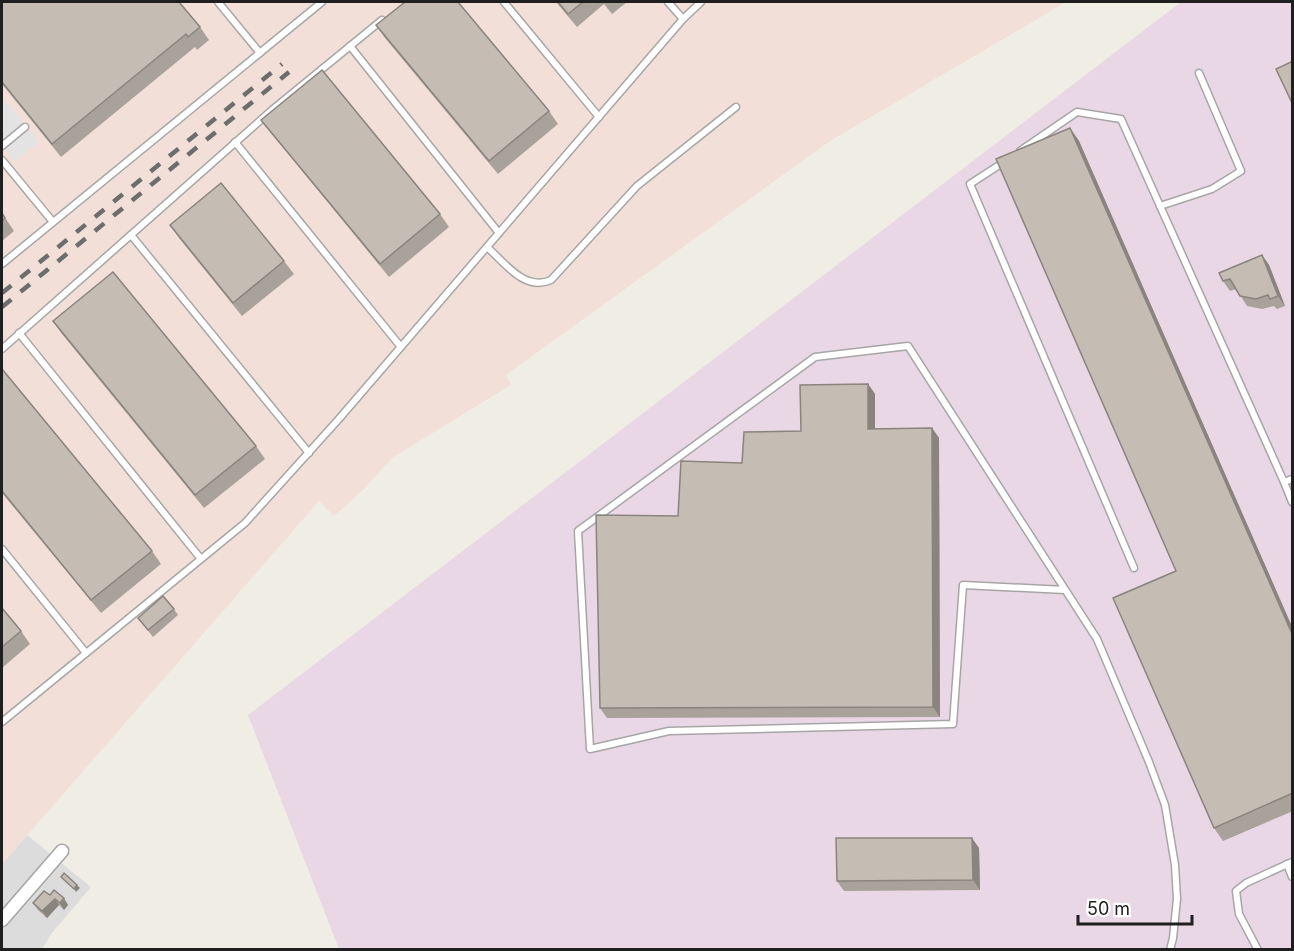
<svg xmlns="http://www.w3.org/2000/svg" width="1294" height="951" viewBox="0 0 1294 951" font-family="Inter,sans-serif">
  <style>
    .residential { fill: #dddcdc }
    .industrial { fill: #e9d7e5 }
    .military { fill: #f2e0d8 }
    .parking { fill: #e3e3e3 }
    .lines { fill: none; stroke-linecap: round; stroke-linejoin: round }
    .service-casing { stroke: #a6a6a6; stroke-width: 9 }
    .minor-casing { stroke: #a6a6a6; stroke-width: 15 }
    .service { stroke: #fff; stroke-width: 6 }
    .minor { stroke: #fff; stroke-width: 12 }
    .rail { stroke: #6d6d6d; stroke-width: 4.5; stroke-dasharray: 12 12; stroke-linecap: butt }
    .wall { fill: #a9a29b }
    .shaded-wall { fill: #8a847e }
    .building { fill: #c5bcb4; stroke: #8a847e; stroke-width: 1.5 }
  </style>
  <rect width="100%" height="100%" fill="#f0ede5"/>
  <polygon class="residential" points="27,835 91,887 51,934 42,949 2,950 2,864"/>
  <polygon class="industrial" points="1181,2 1292,2 1292,949 339,949 248,715"/>
  <polygon class="military" points="2,2 1066,2 830,141 506,375 511,385 392,458 364,489 334,516 319,501 2,864"/>
  <polygon class="parking" points="2,97 39,142 15,161 2,145"/>
  <g class="lines">
    <g class="service-casing">
      <g id="service">
        <polyline points="218,2 260,53"/>
        <polyline points="504,2 599,117"/>
        <polyline points="668,2 683,19"/>
        <polyline points="350,46 499,233"/>
        <polyline points="235,142 401,347"/>
        <polyline points="2,146 25,127"/>
        <polyline points="1020,151 1077,112 1121,119 1284,482"/>
        <polyline points="2,160 53,222"/>
        <polyline points="1004,162 970,184 1134,568"/>
        <polyline points="1160,206 1212,189 1241,171 1199,73"/>
        <polyline points="131,235 309,453"/>
        <path d="M487,247c18,16 38,45 64,33l86,-94 99,-79"/>
        <polyline points="2,264 322,2"/>
        <polyline points="19,333 201,559"/>
        <polyline points="2,349 272,110 382,20"/>
        <polyline points="1292,479 1284,482 1292,502"/>
        <polyline points="2,549 86,653"/>
        <polyline points="1065,590 963,585 953,724 669,731 590,749 578,531 815,357 908,346 1097,639 1149,762 1165,805 1175,865 1177,899 1173,938 1170,950"/>
        <polyline points="2,722 245,523 338,420 683,19 701,2"/>
        <polyline points="1287,864 1292,877"/>
        <polyline points="1258,950 1239,914 1236,891 1246,883 1292,862"/>
      </g>
    </g>
    <g class="minor-casing">
      <polyline id="minor" points="2,920 62,851"/>
    </g>
    <use href="#service" class="service"/>
    <use href="#minor" class="minor"/>
    <g class="rail">
      <polyline points="2,293 282,64"/>
      <polyline points="2,307 289,72"/>
    </g>
  </g>
  <g class="wall">
    <polygon points="2,2 200,27 209,40 197,50 195,47 61,157 2,84"/>
    <polygon points="556,2 627,2 612,14 604,4 577,27"/>
    <polygon points="376,25 549,111 558,124 498,174 385,38"/>
    <polygon points="261,120 440,214 449,227 389,277 271,133"/>
    <polygon points="1070,128 1079,141 1293,629 1293,811 1223,841 1214,828 1176,571"/>
    <polygon points="2,213 14,231 2,241"/>
    <polygon points="170,225 284,261 294,274 242,316 179,238"/>
    <polygon points="1262,255 1269,265 1285,306 1277,309 1274,306 1262,309 1247,306 1236,289 1230,291 1223,281"/>
    <polygon points="53,321 256,446 265,459 204,508 62,334"/>
    <polygon points="2,369 152,551 161,564 101,613 2,493"/>
    <polygon points="868,384 875,394 875,429 932,428 939,438 940,717 607,718 600,708 678,516 742,463 801,431"/>
    <polygon points="2,608 21,631 30,644 2,668"/>
    <polygon points="174,609 178,615 153,637 138,618"/>
    <polygon points="979,848 980,890 844,891 837,881"/>
    <polygon points="50,895 68,905 64,910 59,905 47,918 38,910 33,903"/>
  </g>
  <g class="shaded-wall">
    <polygon points="1070,128 1079,141 1293,629 1293,636"/>
    <polygon points="1262,255 1269,265 1285,306 1278,296"/>
    <polygon points="868,384 875,394 875,439 868,429"/>
    <polygon points="932,428 939,438 940,717 933,707"/>
    <polygon points="972,838 979,848 980,890 973,880"/>
    <polygon points="77,885 80,888 76,892 74,889"/>
    <polygon points="64,898 68,905 64,910 60,903"/>
    <polygon points="55,899 59,905 47,918 42,911"/>
  </g>
  <g class="building">
    <polygon points="2,2 179,2 200,27 188,37 186,34 52,144 2,82"/>
    <polygon points="405,2 458,2 549,111 489,161 376,25"/>
    <polygon points="558,2 583,2 568,14"/>
    <polygon points="1293,61 1293,105 1276,69"/>
    <polygon points="322,70 440,214 380,264 261,120"/>
    <polygon points="1070,128 1293,636 1293,793 1214,828 1113,598 1176,571 996,159"/>
    <polygon points="221,183 284,261 233,303 170,225"/>
    <polygon points="2,213 5,218 2,221"/>
    <polygon points="1262,255 1278,296 1270,299 1268,295 1256,299 1240,296 1230,279 1223,281 1219,273"/>
    <polygon points="113,272 256,446 195,495 53,321"/>
    <polygon points="2,369 152,551 91,600 2,491"/>
    <polygon points="868,384 868,429 932,428 933,707 600,708 596,515 678,516 681,461 742,463 744,432 801,431 800,385"/>
    <polygon points="163,596 174,609 148,630 138,618"/>
    <polygon points="2,608 21,631 2,647"/>
    <polygon points="836,838 972,838 973,880 837,881"/>
    <polygon points="64,873 77,885 74,889 61,877"/>
    <polygon points="54,890 64,898 60,903 55,899 42,911 33,903 44,891 50,895"/>
  </g>
  <rect width="1294" height="951" fill="none" stroke="#1f1f1f" stroke-width="6"/>
  <path d="M1078 915v9h114v-9" fill="none" stroke="#1f1f1f" stroke-width="3"/>
  <text x="1087" y="915" font-size="18" fill="#1f1f1f" stroke="#ffffff" stroke-width="4.5" paint-order="stroke">50 m</text>
</svg>
